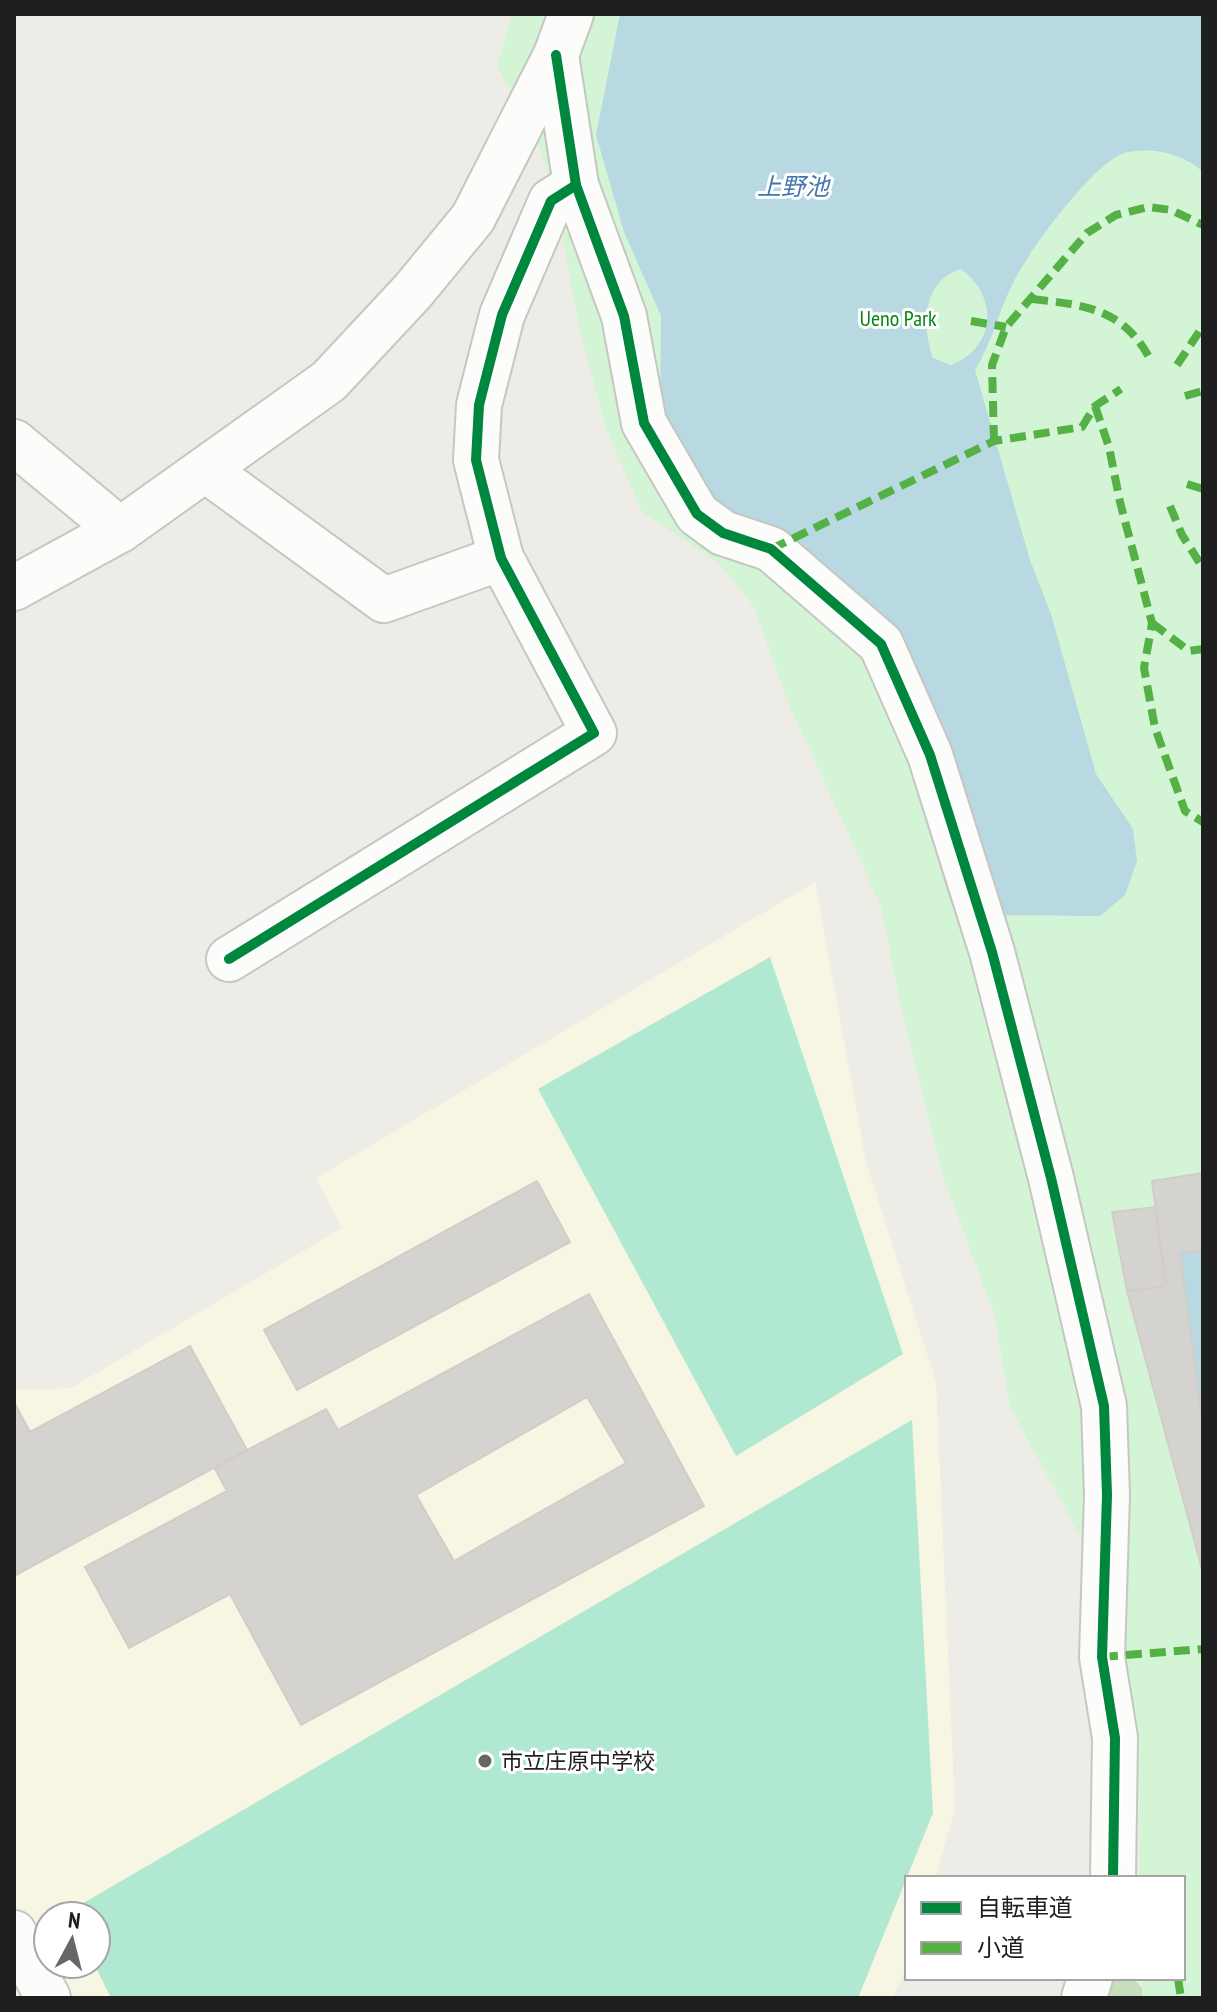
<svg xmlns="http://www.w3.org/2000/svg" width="1217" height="2012" viewBox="0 0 1217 2012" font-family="'PT Sans Narrow','Noto Sans JP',sans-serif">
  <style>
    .education { fill: #f6f6e3; fill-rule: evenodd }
    .forest { fill: #c6debb }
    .park { fill: #d4f5d5 }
    .pitch { fill: #b0e8d1 }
    .water { fill: #b8d8e2; fill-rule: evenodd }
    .building { fill: #d5d3d0; stroke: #d1cdc8; stroke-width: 2; fill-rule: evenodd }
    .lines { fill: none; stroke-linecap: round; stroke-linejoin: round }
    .minor-casing { stroke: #c6c6c3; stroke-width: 48 }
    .minor { stroke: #fcfcfb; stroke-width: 44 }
    .quiet { stroke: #55b145; stroke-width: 8; stroke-dasharray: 16 8; stroke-linecap: butt }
    .cycleway-casing { stroke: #fff; stroke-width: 15 }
    .cycleway { stroke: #00873e; stroke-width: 10 }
    .poi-dot { fill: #676765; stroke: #fff; stroke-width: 3 }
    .labels { text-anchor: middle; stroke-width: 6; stroke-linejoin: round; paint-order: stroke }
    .park-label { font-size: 22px; fill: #058414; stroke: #fff }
    .poi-label { font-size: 22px; fill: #1f1f1f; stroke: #fff; text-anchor: start }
    .water-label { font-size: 24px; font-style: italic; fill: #4275ac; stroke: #fff }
  </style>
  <rect width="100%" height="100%" fill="#edece7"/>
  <path class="education" d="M815,882l51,280 70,220 19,428 -20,68h-28v88l-14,32h-875l-4,-7v-601l57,-2 271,-160 -26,-50zM48,1916h48v48h-48z"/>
  <polygon class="forest" points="1096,1978 1132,1978 1153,1998 1061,1998"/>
  <polygon class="park" points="512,14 1203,14 1203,1998 1142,1998 1142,1978 1183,1978 1183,1878 1140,1878 1138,1775 1084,1544 1010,1407 994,1314 942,1174 901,1009 881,906 787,700 754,607 720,564 642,512 606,429 580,332 556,203 539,145 497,66"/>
  <g class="pitch">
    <polygon points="770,957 903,1354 736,1456 538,1089"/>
    <polygon points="912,1420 933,1813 858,1998 111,1998 94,1964 96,1916 70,1916 68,1912"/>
  </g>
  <g class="water">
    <path d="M620,14h583v158c-19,-18 -49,-25 -75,-20 -32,6 -98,98 -113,127 -16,30 -22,62 -40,91l55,190 21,54 45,160 37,55 4,32 -12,34 -25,21 -132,-1 -17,-12 -50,-163 -77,-166 -104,-65 -60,-98 1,-95 -37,-84 -28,-97zM961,269c38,28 35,78 -10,96l-18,-7c-12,-33 -10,-78 28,-89z"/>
    <polygon points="1203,1250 1203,1425 1180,1253"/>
  </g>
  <g class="building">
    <polygon points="1203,1173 1203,1250 1180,1253 1203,1425 1203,1573 1127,1291 1166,1286 1152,1181"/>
    <polygon points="537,1181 570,1242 297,1390 264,1330"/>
    <polygon points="1155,1207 1166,1286 1127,1291 1112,1212"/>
    <path d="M589,1294l115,212 -403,219 -71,-131 -101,54 -44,-81 142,-76 -12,-22 32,-19 79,-41 12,21zM587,1397l39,66 -172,98 -38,-66z"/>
    <polygon points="190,1346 247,1450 14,1576 14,1402 30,1432"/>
  </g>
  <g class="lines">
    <g class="minor-casing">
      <g id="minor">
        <polyline points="556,55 576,185 624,316 644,423 697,514 723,533 771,549 881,644 930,755 992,952 1051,1178 1104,1406 1107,1495 1102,1657 1115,1738 1113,1878"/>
        <polyline points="14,442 120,530"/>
        <polyline points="206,470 384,600 501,558"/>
        <polyline points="14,588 120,530 329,381 413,291 473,218 556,55 571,14"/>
        <polyline points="229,959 594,733 501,558 476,460 479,405 502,315 551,201 576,185"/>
        <polyline points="14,1933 48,1998"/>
        <polyline points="1084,1998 1090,1978"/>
      </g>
    </g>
    <use href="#minor" class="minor"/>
    <g class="quiet">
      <path d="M1032,299c52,6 91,9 118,60"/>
      <polyline points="971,321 1006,327"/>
      <polyline points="1177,365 1203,326"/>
      <polyline points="1185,396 1203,391"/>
      <polyline points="1095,406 1109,447 1120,502 1152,623 1144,668 1155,728 1185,811 1203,822"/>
      <polyline points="994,441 992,365 1006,327 1087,233 1116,215 1148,207 1171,210 1203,225"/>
      <polyline points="1187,484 1203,489"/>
      <polyline points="1170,506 1182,535 1203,568"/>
      <polyline points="771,549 994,441 1082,427 1095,406 1121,389"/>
      <polyline points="1152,623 1189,651 1203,649"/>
      <polyline points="1102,1657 1203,1649"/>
      <polyline points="1178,1978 1181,1998"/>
    </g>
    <g class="cycleway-casing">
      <g id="cycleway">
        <polyline points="556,55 576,185 624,316 644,423 697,514 723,533 771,549 881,644 930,755 992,952 1051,1178 1104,1406 1107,1495 1102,1657 1115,1738 1113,1878"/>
        <polyline points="229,959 594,733 501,558 476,460 479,405 502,315 551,201 576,185"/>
      </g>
    </g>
    <use href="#cycleway" class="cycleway"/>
  </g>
  <circle class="poi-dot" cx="485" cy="1761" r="8"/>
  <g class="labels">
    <g class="park-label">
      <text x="898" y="326">Ueno Park</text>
    </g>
    <g class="poi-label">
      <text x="501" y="1769">市立庄原中学校</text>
    </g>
    <g class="water-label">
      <text x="793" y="195">上野池</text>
    </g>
  </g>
  <rect width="1217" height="2012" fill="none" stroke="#1f1f1f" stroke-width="32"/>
  <rect x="905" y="1876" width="280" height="104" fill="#ffffff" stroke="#a5a5a5" stroke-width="2"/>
  <rect x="921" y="1902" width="40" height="12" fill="#00873e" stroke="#a5a5a5" stroke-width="2"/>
  <text x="977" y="1916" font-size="24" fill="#1f1f1f">自転車道</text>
  <rect x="921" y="1942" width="40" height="12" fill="#55b145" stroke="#a5a5a5" stroke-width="2"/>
  <text x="977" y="1956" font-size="24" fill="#1f1f1f">小道</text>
  <g transform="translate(72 1940) rotate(7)"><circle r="38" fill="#ffffff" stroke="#a5a5a5" stroke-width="2"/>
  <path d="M0-6L14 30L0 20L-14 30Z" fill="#676765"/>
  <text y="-12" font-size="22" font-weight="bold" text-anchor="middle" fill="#1f1f1f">N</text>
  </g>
</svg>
